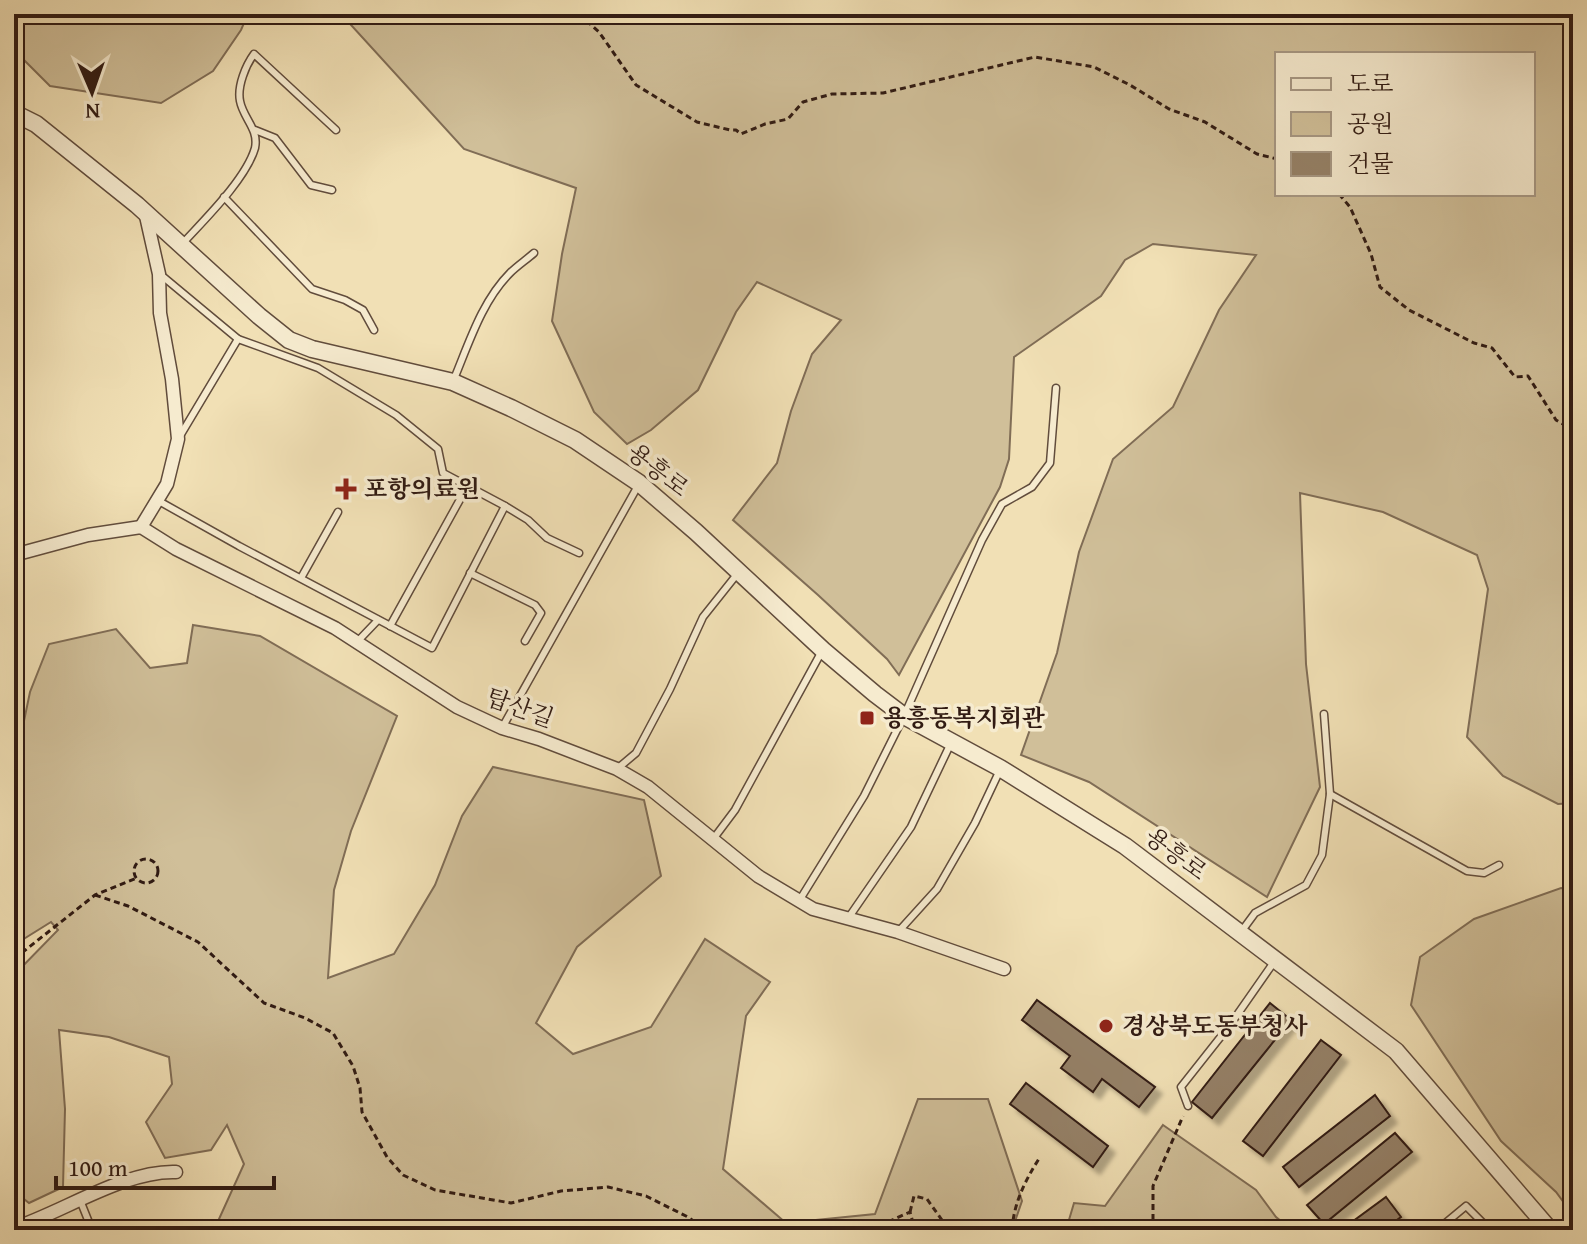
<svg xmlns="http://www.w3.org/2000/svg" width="1587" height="1244" viewBox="0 0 1587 1244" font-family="'Gentium Book Plus','Noto Serif KR',serif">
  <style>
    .green { fill: #d0bf99; stroke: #806d56; stroke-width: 2; fill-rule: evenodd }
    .building { fill: #958167; stroke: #311b13; stroke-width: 2; filter: url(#shadow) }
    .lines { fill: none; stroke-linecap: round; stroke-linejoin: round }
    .service-casing { stroke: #614c3c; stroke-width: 9 }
    .minor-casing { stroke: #614c3c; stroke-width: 15 }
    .tertiary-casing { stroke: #614c3c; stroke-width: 19 }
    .path { stroke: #311b13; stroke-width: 3; stroke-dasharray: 6 4; stroke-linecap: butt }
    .service { stroke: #f6ebcf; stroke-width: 6 }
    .minor { stroke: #f6ebcf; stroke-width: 12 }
    .tertiary { stroke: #f6ebcf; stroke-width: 16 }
    .poi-dot { fill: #8f2418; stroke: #f6ebcf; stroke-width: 3 }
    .labels { text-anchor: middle; stroke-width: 7; stroke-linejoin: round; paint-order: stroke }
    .street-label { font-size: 24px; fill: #311b13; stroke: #f6ebcf }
    .poi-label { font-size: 24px; font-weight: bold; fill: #311b13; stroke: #f6ebcf; text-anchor: start }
  </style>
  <defs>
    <filter id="shadow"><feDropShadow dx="7" dy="7" stdDeviation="2" flood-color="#0004"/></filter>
  </defs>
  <rect width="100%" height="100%" fill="#f1e0b5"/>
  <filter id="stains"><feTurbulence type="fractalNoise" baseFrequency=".0025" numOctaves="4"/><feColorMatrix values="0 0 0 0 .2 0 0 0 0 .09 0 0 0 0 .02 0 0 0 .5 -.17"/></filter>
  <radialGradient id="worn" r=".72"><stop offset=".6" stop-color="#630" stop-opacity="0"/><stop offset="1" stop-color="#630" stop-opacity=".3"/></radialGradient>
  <g class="green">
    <polygon points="14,14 248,14 241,30 213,71 161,103 50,86 14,50"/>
    <path d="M341,14h1232v789l-15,1 -55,-28 -36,-39 21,-148 -11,-34 -94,-43 -83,-19 6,171 14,123 -53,110 -178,-115 -68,-27 36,-102 22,-101 34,-93 60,-52 46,-97 37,-55 -103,-11 -28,16 -24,36 -87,61 -5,102 -9,28 -101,188 -12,-16 -69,-64 -85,-75 44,-57 14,-52 21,-57 29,-34 -84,-38 -21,30 -38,78 -47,40 -24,14 -33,-32 -42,-91 10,-67 14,-66 -112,-39zM1533,54v140h-256v-140z"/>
    <polygon points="193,625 260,636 397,716 351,831 334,890 328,978 394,954 435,885 462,816 493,767 644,800 661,876 577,947 536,1023 573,1054 651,1027 705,939 770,982 746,1016 723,1169 786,1223 875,1214 918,1099 988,1099 1022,1201 1012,1230 214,1230 244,1164 227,1125 211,1150 165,1158 146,1122 172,1084 169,1057 109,1037 59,1030 65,1109 63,1187 29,1203 14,1191 14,975 58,930 51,922 14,945 14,769 30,692 49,644 116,629 150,668 187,663"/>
    <polygon points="1561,888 1573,891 1573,1215 1556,1192 1501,1141 1411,1005 1420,957 1474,919"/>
    <polygon points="1163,1125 1256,1190 1276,1217 1292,1230 1066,1230 1074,1203 1105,1206"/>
  </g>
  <g class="building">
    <polygon points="1037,1000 1155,1087 1139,1107 1102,1079 1093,1092 1061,1068 1070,1056 1022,1020"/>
    <polygon points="1270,1003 1291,1020 1212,1118 1192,1102"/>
    <polygon points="1321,1040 1341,1055 1263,1156 1243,1141"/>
    <polygon points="1026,1083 1108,1146 1093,1167 1010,1104"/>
    <polygon points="1375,1095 1390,1116 1299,1187 1283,1167"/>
    <polygon points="1395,1133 1412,1152 1324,1224 1307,1205"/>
    <polygon points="1386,1197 1401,1217 1383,1230 1341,1230"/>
  </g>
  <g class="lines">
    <g class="service-casing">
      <g id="service">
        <polyline points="255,130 275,138 311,185 332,190"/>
        <polyline points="224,197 312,289 345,300 363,310 374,330"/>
        <path d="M183,243c22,-24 63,-64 72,-95 4,-19 -12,-30 -15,-47 -3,-15 6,-36 14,-47l82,76"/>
        <polyline points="161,275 238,339 180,436"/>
        <path d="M454,379c15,-36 28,-78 56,-106 7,-7 16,-13 24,-20"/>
        <polyline points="157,500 239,546 432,648 505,506 443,473 438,449 396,415 318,368 238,339"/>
        <polyline points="505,506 528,520 547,538 579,553"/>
        <polyline points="470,573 535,605 541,613 525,641"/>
        <polyline points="301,578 338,512"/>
        <polyline points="390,626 468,485"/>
        <polyline points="357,642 378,620"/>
        <polyline points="502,728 639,484"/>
        <polyline points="617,769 636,753 670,689 703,617 738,573"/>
        <polyline points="1330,794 1467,871 1484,873 1499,865"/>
        <polyline points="714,838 735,810 822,651"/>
        <polyline points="799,901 864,796 904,716 982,540 1002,504 1032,487 1050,463 1056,388"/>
        <polyline points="849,917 911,827 950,745"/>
        <polyline points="898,932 937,889 975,823 1000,770"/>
        <polyline points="1241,932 1255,913 1306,885 1322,855 1330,794 1324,714"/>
        <polyline points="1188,1106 1181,1087 1230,1025 1274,962"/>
        <polyline points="80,1200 92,1230"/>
        <polyline points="1437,1230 1466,1206 1490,1230"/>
      </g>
    </g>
    <g class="minor-casing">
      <g id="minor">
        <polyline points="141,527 167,484 178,439 172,379 160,313 159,274 146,216"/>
        <polyline points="14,555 88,535 141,527 176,549 335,628 457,707 502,728 539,739 617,769 648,787 758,876 813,909 898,932 1004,969"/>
        <path d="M14,1228c49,-16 111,-58 162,-56"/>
      </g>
    </g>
    <g class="tertiary-casing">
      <polyline id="tertiary" points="14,113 36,124 137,205 259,316 289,340 312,349 453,382 511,408 575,440 639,483 696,532 823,650 875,694 904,716 1000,768 1125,846 1396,1051 1550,1230"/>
    </g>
    <g class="path">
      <polyline points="579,14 599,32 636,85 697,122 730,130 736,130 741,134 765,124 788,119 803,102 832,94 883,93 1035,57 1094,67 1130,85 1169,109 1205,122 1257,154 1277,159"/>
      <polyline points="1339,194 1350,207 1371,254 1380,287 1409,310 1474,343 1492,348 1515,377 1528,376 1556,420 1573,430"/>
      <circle cx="146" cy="871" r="12"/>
      <polyline points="95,895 128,906 198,942 264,1003 305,1018 333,1033 353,1066 360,1088 362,1112 387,1157 403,1175 435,1190 511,1203 561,1191 608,1187 646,1196 688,1217 706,1230"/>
      <polyline points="14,959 95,895 137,878"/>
      <polyline points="910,1212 914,1196 927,1199 949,1230"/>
      <polyline points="870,1230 910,1212 915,1230"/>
      <path d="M1012,1230c2,-28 13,-49 28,-73"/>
      <polyline points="1153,1230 1153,1186 1183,1116"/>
    </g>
    <use href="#service" class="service"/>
    <use href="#minor" class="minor"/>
    <use href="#tertiary" class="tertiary"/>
  </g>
  <g class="poi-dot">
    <path d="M342 477h8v8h8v8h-8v8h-8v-8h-8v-8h8z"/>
    <rect x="859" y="710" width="16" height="16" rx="4"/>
    <circle cx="1106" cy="1026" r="8"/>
  </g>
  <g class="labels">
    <g class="street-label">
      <text transform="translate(658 470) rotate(38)" y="8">용흥로</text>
      <text transform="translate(520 708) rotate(20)" y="8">탑산길</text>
      <text transform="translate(1176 854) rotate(37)" y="8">용흥로</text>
    </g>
    <g class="poi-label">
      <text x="364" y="497">포항의료원</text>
      <text x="883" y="726">용흥동복지회관</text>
      <text x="1122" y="1034">경상북도동부청사</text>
    </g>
  </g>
  <rect width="1587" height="1244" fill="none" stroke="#f1e0b5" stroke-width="48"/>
  <rect x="16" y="16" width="1555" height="1212" fill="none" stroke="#311b13" stroke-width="4"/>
  <rect x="24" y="24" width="1539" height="1196" fill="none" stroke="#311b13" stroke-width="2"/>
  <rect x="1275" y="52" width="260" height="144" fill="#f6ebcf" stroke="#a79884" stroke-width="2"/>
  <rect x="1291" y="78" width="40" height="12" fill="#f6ebcf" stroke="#a79884" stroke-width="2"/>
  <text x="1347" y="92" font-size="24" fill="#311b13">도로</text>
  <rect x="1291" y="112" width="40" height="24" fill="#d0bf99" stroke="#a79884" stroke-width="2"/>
  <text x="1347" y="132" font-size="24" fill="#311b13">공원</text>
  <rect x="1291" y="152" width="40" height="24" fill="#958167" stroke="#a79884" stroke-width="2"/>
  <text x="1347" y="172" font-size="24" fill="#311b13">건물</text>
  <g transform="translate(92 92) rotate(178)" stroke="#f6ebcf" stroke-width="6" paint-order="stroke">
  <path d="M0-6L14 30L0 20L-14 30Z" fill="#311b13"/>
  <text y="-12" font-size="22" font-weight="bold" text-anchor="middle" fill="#311b13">N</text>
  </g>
  <path d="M56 1176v12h218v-12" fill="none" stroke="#311b13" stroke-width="4"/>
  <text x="68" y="1176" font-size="24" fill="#311b13" stroke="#f6ebcf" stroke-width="6" paint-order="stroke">100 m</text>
  <rect width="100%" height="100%" filter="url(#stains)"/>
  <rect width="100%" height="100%" fill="url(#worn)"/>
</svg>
